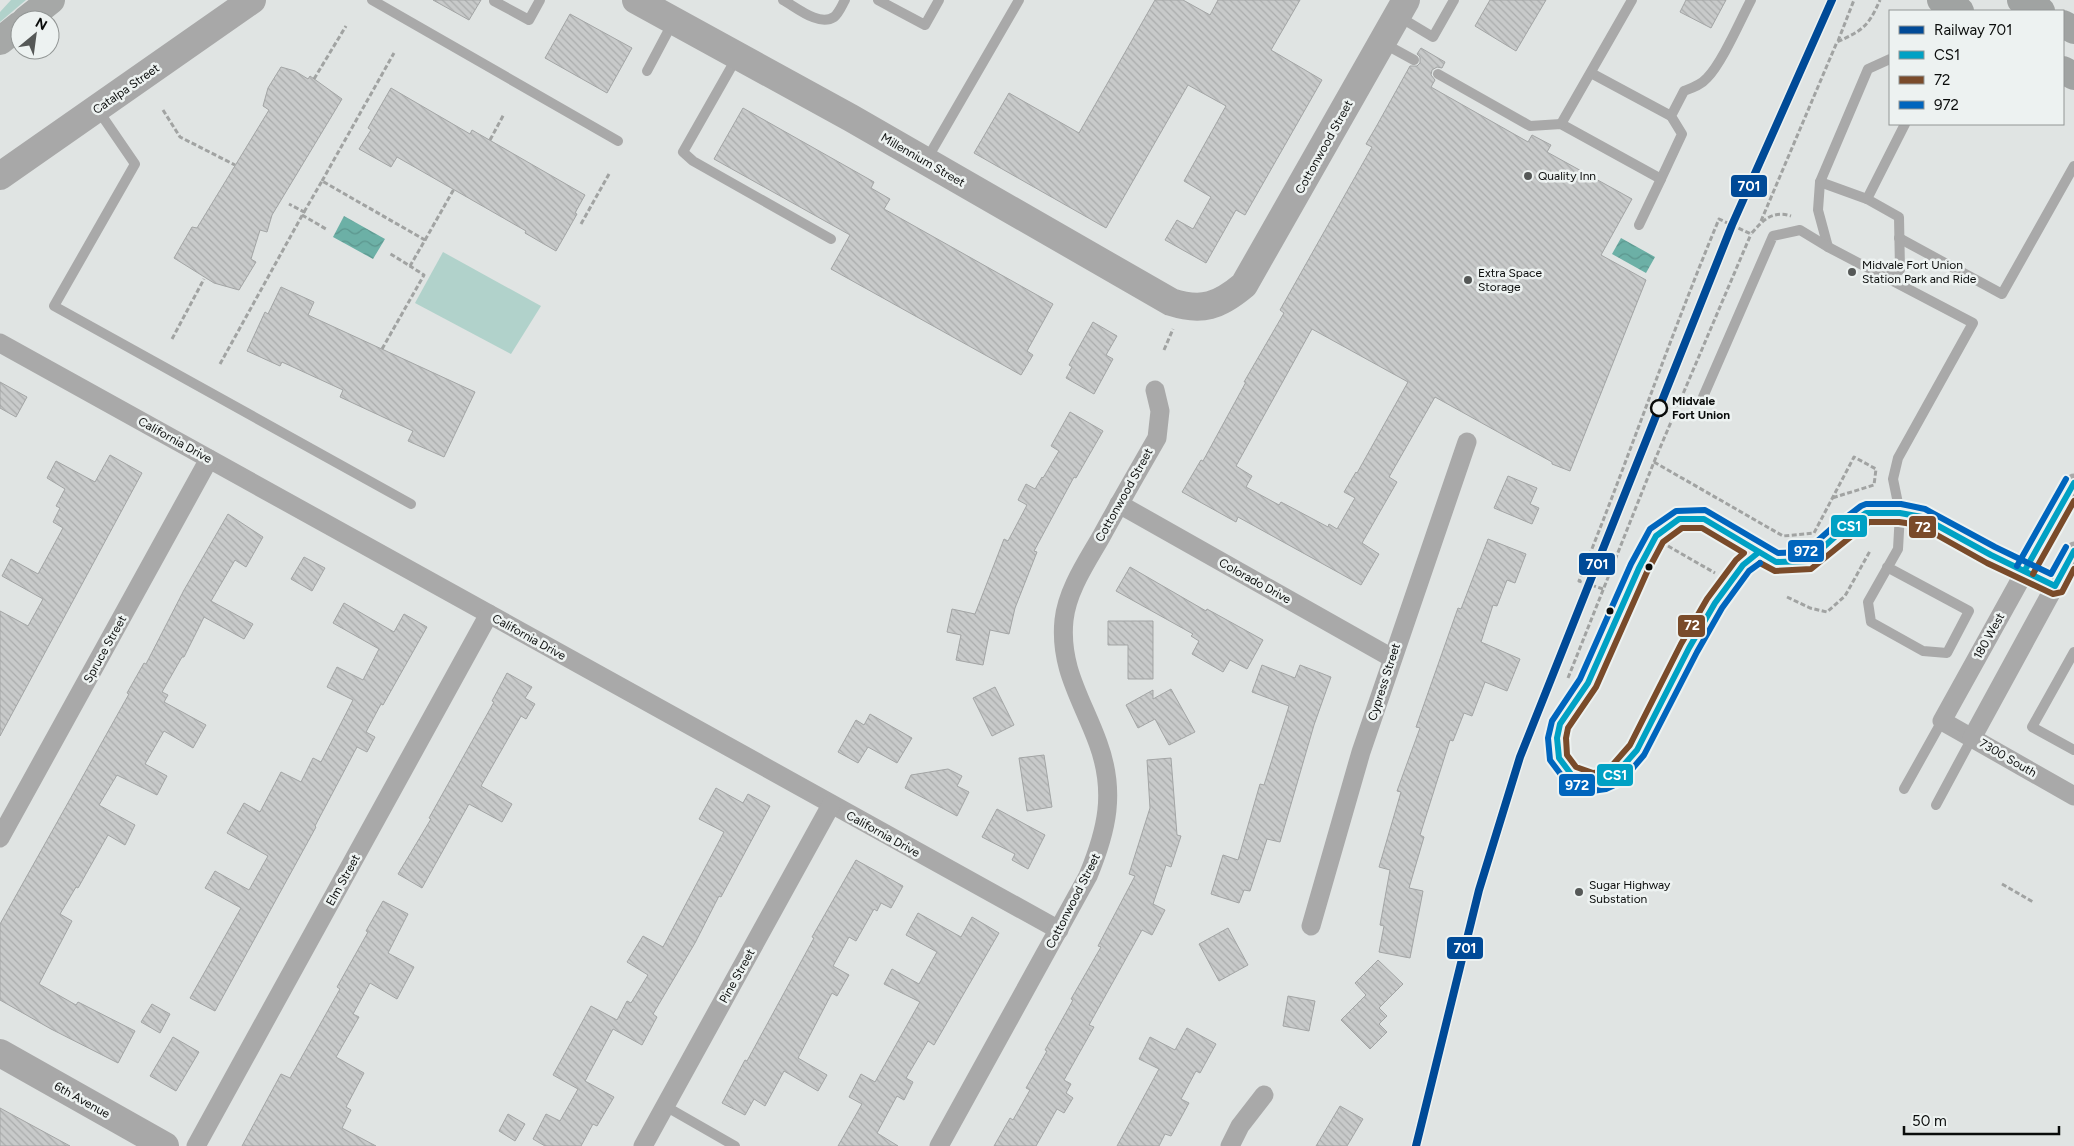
<svg xmlns="http://www.w3.org/2000/svg" width="2074" height="1146" viewBox="0 0 2074 1146" font-family="Figtree,sans-serif">
  <style>
    .green { fill: #b1d2cb }
    .water { fill: url(#water-waves) }
    .building { fill: url(#building-back-hatch); stroke: #a3a5a5; fill-rule: evenodd }
    .lines { fill: none; stroke-linecap: round; stroke-linejoin: round }
    .path { stroke: #a1a3a2; stroke-width: 3; stroke-dasharray: 5 2.5; stroke-linecap: butt }
    .lane { stroke: #a9a9a9; stroke-width: 10 }
    .street { stroke: #a9a9a9; stroke-width: 19 }
    .secondary { stroke: #a8a8a8; stroke-width: 28 }
    .primary { stroke: #a0a3a2; stroke-width: 28 }
    .highway { stroke: #a6a8a7; stroke-width: 28 }
    .bus-1-casing { stroke: #edf2f1; stroke-width: 10 }
    .bus-2-casing { stroke: #edf2f1; stroke-width: 10 }
    .bus-3-casing { stroke: #edf2f1; stroke-width: 10 }
    .bus-1 { stroke: #00a1c4; stroke-width: 6 }
    .bus-2 { stroke: #7a4b2a; stroke-width: 6 }
    .bus-3 { stroke: #0065bd; stroke-width: 6 }
    .rail-1-casing { stroke: #edf2f1; stroke-width: 11 }
    .rail-1 { stroke: #004a97; stroke-width: 8 }
    .poi-dot { fill: #555857; stroke: #edf2f1; stroke-width: 2 }
    .stop-dot { fill: #edf2f1; stroke: #0a0c0b; stroke-width: 2.5 }
    .bus-dot { fill: #0a0c0b; stroke: #edf2f1; stroke-width: 2 }
    .labels { text-anchor: middle; stroke-width: 5; stroke-linejoin: round; paint-order: stroke }
    .street-label { font-size: 12px; fill: #0a0c0b; stroke: #edf2f1 }
    .poi-label { font-size: 12px; fill: #0a0c0b; stroke: #edf2f1; text-anchor: start }
    .stop-label { font-size: 12px; font-weight: bold; fill: #0a0c0b; stroke: #edf2f1; text-anchor: start }
    .line-badge { stroke: #edf2f1; stroke-width: 2 }
    .badge-label { font-size: 14px; text-anchor: middle; font-weight: bold; fill: #fff }
  </style>
  <defs>
    <pattern id="water-waves" width="16" height="10" patternUnits="userSpaceOnUse" patternTransform="scale(1.25)"><rect width="16" height="10" fill="#6cb0a6"/><path d="M0 5q4-4 8 0t8 0" fill="none" stroke="#5c968e"/></pattern>
    <pattern id="building-back-hatch" width="6" height="6" patternUnits="userSpaceOnUse" patternTransform="scale(1.25)"><rect width="6" height="6" fill="#c8caca"/><path d="M-1 5l2 2M0 0l6 6M5-1l2 2" fill="none" stroke="#aaacac"/></pattern>
  </defs>
  <rect width="100%" height="100%" fill="#e0e4e3"/>
  <g class="green">
    <polygon points="11,0 26,0 0,22 0,12"/>
    <polygon points="443,252 541,306 511,354 415,303"/>
  </g>
  <g class="water">
    <polygon points="344,216 385,239 373,259 333,237"/>
    <polygon points="1621,238 1655,257 1646,273 1612,254"/>
  </g>
  <g class="building">
    <polygon points="433,0 481,0 469,20"/>
    <polygon points="1155,0 1183,0 1210,15 1218,0 1300,0 1271,50 1322,80 1245,215 1236,210 1206,263 1165,240 1177,220 1193,229 1211,197 1184,181 1226,106 1188,85 1106,228 974,153 1009,93 1079,133"/>
    <polygon points="1490,0 1546,0 1516,51 1475,26"/>
    <polygon points="1686,0 1726,0 1711,28 1680,12"/>
    <polygon points="570,14 632,48 607,93 545,58"/>
    <path d="M1421,48l24,14 -3,6 -5,-1 -5,3 -1,5 4,5 -4,7 97,55 4,-7 19,10 -4,7 85,47 -31,56 45,25 -76,191 -18,-7v-2l-117,-65 -46,80 8,5 -35,61 17,11 -18,31 -123,-68 -2,5 -54,-30 19,-32 2,1 43,-79h-2l40,-69 -4,-3 92,-163 -6,-3 10,-17 34,-61h7l3,-3v-6l-3,-3zM1312,329l96,53 -51,91 -1,-1 -12,20 11,6 -18,31 -8,-5 -1,3 -47,-25 -2,3 -33,-18 6,-11 -16,-10z"/>
    <polygon points="281,67 295,71 308,79 310,76 342,99 272,215 267,232 260,230 251,259 256,262 239,290 214,283 174,258 192,227 197,228 269,110 263,106 268,88"/>
    <polygon points="391,88 470,134 472,130 585,195 575,213 577,214 556,251 525,233 526,231 397,157 391,167 359,149 371,130 368,128"/>
    <polygon points="743,108 874,182 871,188 890,199 884,209 1053,304 1027,351 1033,355 1021,375 831,269 850,235 714,159"/>
    <polygon points="281,287 314,302 308,315 475,392 444,457 408,441 413,431 340,397 343,390 282,362 280,366 247,351 265,312 268,314"/>
    <polygon points="1093,322 1117,336 1106,355 1113,359 1094,394 1066,378 1072,367 1069,365"/>
    <polygon points="0,382 27,397 16,417 0,408"/>
    <polygon points="1070,412 1103,431 1076,478 1074,477 1034,551 1037,552 1015,608 1009,634 990,630 983,665 956,660 961,635 947,632 952,609 975,614 1004,539 1008,541 1027,505 1018,500 1026,484 1035,489 1042,477 1043,478 1059,451 1051,446"/>
    <polygon points="110,455 142,473 0,736 0,611 28,626 43,599 2,576 11,559 38,574 63,528 53,522 60,508 56,506 65,489 47,478 56,461 95,482"/>
    <polygon points="1508,476 1537,488 1530,504 1539,508 1532,524 1494,508"/>
    <polygon points="228,514 263,537 246,567 235,560 211,601 253,624 244,639 204,617 184,657 182,657 162,692 168,695 164,702 206,725 193,748 164,731 145,764 167,776 157,795 117,775 99,805 135,825 125,845 108,835 78,888 76,887 60,914 72,921 39,984 76,1005 78,1002 135,1031 118,1063 51,1029 0,1000 0,924 101,744 129,694 127,693 144,663 146,664 184,590"/>
    <polygon points="1488,539 1526,554 1515,583 1507,580 1497,606 1493,605 1481,642 1520,659 1507,691 1485,682 1472,716 1464,713 1453,741 1450,740 1420,835 1424,837 1409,888 1423,891 1410,958 1379,952 1384,926 1380,925 1390,870 1379,867 1401,792 1397,791 1420,728 1416,727 1458,608 1461,609"/>
    <polygon points="304,557 325,568 312,591 291,579"/>
    <polygon points="1130,567 1206,611 1207,609 1263,640 1247,669 1230,660 1223,672 1192,654 1199,641 1191,636 1193,634 1116,591"/>
    <polygon points="344,603 394,632 404,614 427,627 383,705 381,704 366,732 375,737 367,752 357,747 315,826 316,827 215,1011 190,998 241,908 205,888 215,871 249,890 268,856 227,833 244,803 260,812 281,772 301,782 313,758 321,762 353,700 327,687 337,667 363,680 379,649 333,623"/>
    <polygon points="1108,621 1153,621 1153,679 1128,679 1128,645 1108,645"/>
    <polygon points="1262,665 1295,678 1300,665 1331,677 1314,725 1280,842 1267,839 1250,891 1244,890 1239,903 1211,894 1223,855 1238,860 1260,784 1264,785 1289,706 1252,692"/>
    <polygon points="507,673 532,687 525,698 535,704 526,719 521,716 481,786 512,804 502,822 469,804 422,888 398,874 431,819 429,818 494,702 492,701"/>
    <polygon points="995,687 1014,725 992,736 973,698"/>
    <polygon points="1171,689 1195,732 1169,745 1155,719 1138,728 1126,705 1153,690 1153,699"/>
    <polygon points="870,714 912,738 897,763 868,747 858,763 838,752 856,720 864,725"/>
    <polygon points="1044,755 1052,807 1027,811 1019,758"/>
    <polygon points="1171,758 1177,835 1181,836 1171,867 1166,865 1153,904 1165,910 1152,935 1142,930 1089,1025 1094,1027 1064,1080 1071,1084 1066,1093 1073,1098 1064,1113 1057,1109 1036,1146 994,1146 1010,1118 1013,1120 1030,1090 1026,1088 1047,1051 1045,1050 1073,1000 1071,999 1101,947 1098,946 1135,876 1129,874 1150,808 1147,760"/>
    <polygon points="948,769 962,776 957,786 969,792 957,816 905,788 911,775"/>
    <polygon points="716,788 743,803 748,794 770,806 721,897 719,896 695,943 653,1014 657,1017 642,1045 613,1029 585,1081 614,1097 597,1126 593,1124 581,1146 545,1146 533,1139 546,1114 560,1121 578,1089 553,1075 591,1006 617,1020 627,1001 631,1003 648,975 627,962 643,936 663,947 724,832 699,819"/>
    <polygon points="997,809 1045,835 1028,869 1012,860 1015,854 982,837"/>
    <polygon points="856,860 903,886 891,908 881,903 877,911 874,909 856,941 849,937 833,966 849,975 837,996 832,993 798,1058 827,1075 818,1091 784,1071 765,1106 754,1099 745,1115 722,1103 745,1060 747,1061 814,938 812,937"/>
    <polygon points="383,901 408,914 388,953 414,967 397,999 370,983 353,1014 359,1017 336,1057 364,1073 346,1107 351,1110 342,1128 376,1146 242,1146 281,1074 290,1078 340,989 337,987 368,932 366,931"/>
    <polygon points="918,913 961,937 972,917 999,933 934,1045 928,1041 906,1078 913,1082 904,1100 897,1096 877,1133 898,1146 838,1146 862,1104 849,1097 861,1074 875,1082 920,1002 884,984 892,969 919,984 937,952 906,935"/>
    <polygon points="1228,928 1248,965 1219,981 1199,944"/>
    <polygon points="1378,960 1403,984 1379,1008 1387,1016 1379,1024 1387,1032 1370,1049 1341,1020 1366,995 1355,983"/>
    <polygon points="1288,996 1315,1001 1309,1031 1283,1026"/>
    <polygon points="152,1004 170,1014 160,1033 141,1022"/>
    <polygon points="1187,1028 1216,1044 1200,1073 1196,1071 1181,1099 1189,1103 1171,1136 1165,1134 1159,1146 1117,1146 1159,1069 1139,1059 1150,1037 1175,1050"/>
    <polygon points="173,1037 199,1052 176,1091 150,1076"/>
    <polygon points="1340,1106 1363,1119 1347,1146 1316,1146"/>
    <polygon points="0,1108 70,1146 0,1146"/>
    <polygon points="508,1114 525,1124 515,1141 499,1131"/>
  </g>
  <g class="lines">
    <g class="path">
      <polyline points="1838,41 1854,0"/>
      <polyline points="314,79 346,26"/>
      <polyline points="163,110 180,137 235,165"/>
      <polyline points="490,140 504,114"/>
      <polyline points="322,181 394,53"/>
      <polyline points="304,212 322,181 425,240 410,266 389,253"/>
      <polyline points="302,215 326,229"/>
      <path d="M1761,221l76,-179c26,-12 31,-15 43,-42"/>
      <polyline points="581,224 609,174"/>
      <polyline points="425,240 454,189"/>
      <polyline points="172,339 204,279"/>
      <polyline points="382,349 424,275 410,266"/>
      <polyline points="1164,350 1173,329"/>
      <polyline points="220,364 304,212 289,204"/>
      <polyline points="1654,462 1783,536 1814,533 1854,457 1876,469 1874,485 1832,498"/>
      <polyline points="1668,546 1715,573"/>
      <path d="M1603,589l-24,-8c49,-120 90,-242 140,-362l32,15c11,-13 21,-24 40,-18"/>
      <polyline points="1787,597 1810,608 1827,612 1845,596 1870,551"/>
      <polyline points="1568,678 1654,462 1751,234"/>
      <polyline points="2002,884 2033,902"/>
    </g>
    <g class="lane">
      <polyline points="372,0 618,141"/>
      <path d="M783,0c13,7 36,27 51,17 5,-4 8,-12 11,-17"/>
      <polyline points="878,0 925,25 939,0"/>
      <polyline points="494,1 529,20 540,0"/>
      <polyline points="1398,16 1433,37 1454,0"/>
      <polyline points="1383,43 1414,60"/>
      <polyline points="737,57 683,152 693,161 831,239"/>
      <polyline points="647,71 673,22"/>
      <polyline points="1591,73 1671,116"/>
      <polyline points="1438,74 1530,126 1561,124 1661,179 1639,225"/>
      <polyline points="98,110 135,164 54,306 411,504"/>
      <polyline points="1561,124 1632,0"/>
      <polyline points="927,159 1019,0"/>
      <path d="M1661,179l21,-45 -11,-18 13,-25c8,-3 17,-6 23,-13 15,-15 33,-57 44,-78"/>
      <polyline points="1820,182 1867,199"/>
      <polyline points="1899,238 2002,294 2074,166"/>
      <polyline points="1828,247 1818,210 1820,182 1868,69 1890,59"/>
      <polyline points="1886,277 1900,270 1899,217 1867,199 1905,124"/>
      <polyline points="1703,397 1773,236 1800,230 1828,247 1973,323 1898,458 1893,479 1900,513 1898,549 1868,602 1871,622 1923,651 1947,653 1969,611 1887,567"/>
      <polyline points="1759,552 1743,565 1715,603 1689,648 1637,750 1614,776 1604,781 1592,782 1571,774 1559,758 1557,738 1560,724 1588,683 1639,568 1656,536 1679,519 1704,519 1776,562 1808,561 1837,535 1866,513 1900,513 1922,517 1991,555 2055,586"/>
      <polyline points="2074,652 2032,727 2074,750"/>
      <polyline points="1904,789 1942,721"/>
      <polyline points="1936,805 1972,738"/>
      <polyline points="665,1106 735,1146"/>
    </g>
    <g class="street">
      <polyline points="0,343 1059,930"/>
      <polyline points="2074,483 1942,721 2074,796"/>
      <polyline points="1119,504 1392,658"/>
      <polyline points="1972,738 2074,551"/>
      <polyline points="0,838 209,459"/>
      <polyline points="1311,926 1361,752 1467,442"/>
      <polyline points="196,1146 489,614"/>
      <polyline points="643,1146 831,805"/>
      <path d="M939,1146l149,-270c19,-46 28,-84 10,-133 -15,-42 -39,-75 -34,-123 3,-29 22,-57 37,-83 18,-33 37,-66 56,-99l3,-27 -5,-21"/>
      <polyline points="1230,1146 1240,1126 1264,1095"/>
    </g>
    <g class="secondary">
      <path d="M636,0l215,118 320,184c31,10 48,4 73,-17l162,-285"/>
      <polyline points="0,176 252,0"/>
      <polyline points="0,1053 165,1146"/>
    </g>
    <g class="primary">
      <polyline points="1941,0 1960,11"/>
      <polyline points="2021,0 2041,11"/>
      <polyline points="2063,24 2074,30"/>
      <polyline points="2063,70 2074,76"/>
    </g>
    <g class="highway">
      <polyline points="26,20 51,0"/>
      <polyline points="0,41 20,25"/>
    </g>
    <g class="bus-1-casing">
      <g id="bus-1">
        <polyline points="1759,552 1743,565 1715,603 1689,648 1637,750 1614,776 1604,781 1592,782 1571,774 1559,758 1557,738 1560,724 1588,683 1639,568 1656,536 1679,519 1704,519 1776,562 1808,561 1837,535 1866,513 1900,513 1922,517 1991,555 2055,586 2074,551"/>
        <polyline points="2025,570 2074,483"/>
      </g>
    </g>
    <g class="bus-2-casing">
      <g id="bus-2">
        <polygon points="1682,528 1702,528 1744,553 1736,560 1707,599 1681,644 1630,745 1609,769 1602,772 1593,773 1576,767 1567,755 1566,738 1568,728 1596,687 1647,572 1663,542"/>
        <polyline points="1760,563 1775,571 1811,569 1869,522 1899,522 1919,525 1987,563 2053,594 2062,592 2074,569"/>
        <polyline points="2033,574 2074,501"/>
      </g>
    </g>
    <g class="bus-3-casing">
      <g id="bus-3">
        <polyline points="1760,563 1749,571 1722,608 1697,652 1644,755 1621,782 1606,789 1592,791 1565,780 1550,760 1548,738 1552,721 1580,679 1631,564 1650,529 1676,511 1705,510 1778,553 1805,552 1832,528 1861,506 1866,504 1901,504 1925,509 1995,547 2051,574 2066,547"/>
        <polyline points="2017,566 2066,479"/>
      </g>
    </g>
    <use href="#bus-1" class="bus-1"/>
    <use href="#bus-2" class="bus-2"/>
    <use href="#bus-3" class="bus-3"/>
    <g class="rail-1-casing">
      <polyline id="rail-1" points="1416,1146 1479,890 1520,757 1732,225 1832,0"/>
    </g>
    <use href="#rail-1" class="rail-1"/>
  </g>
  <g class="poi-dot">
    <circle cx="1528" cy="176" r="5"/>
    <circle cx="1852" cy="272" r="5"/>
    <circle cx="1468" cy="280" r="5"/>
    <circle cx="1579" cy="892" r="5"/>
  </g>
  <circle class="stop-dot" cx="1659" cy="408" r="8"/>
  <g class="bus-dot">
    <circle cx="1649" cy="567" r="4.5"/>
    <circle cx="1610" cy="611" r="4.5"/>
  </g>
  <g class="labels">
    <g class="street-label">
      <text transform="translate(126 89) rotate(-35)" y="4">Catalpa Street</text>
      <text transform="translate(1324 147) rotate(-61)" y="4">Cottonwood Street</text>
      <text transform="translate(923 160) rotate(30)" y="4">Millennium Street</text>
      <text transform="translate(175 440) rotate(29)" y="4">California Drive</text>
      <text transform="translate(1124 495) rotate(-61)" y="4">Cottonwood Street</text>
      <text transform="translate(1255 581) rotate(29)" y="4">Colorado Drive</text>
      <text transform="translate(1989 636) rotate(-61)" y="4">180 West</text>
      <text transform="translate(529 637) rotate(29)" y="4">California Drive</text>
      <text transform="translate(105 649) rotate(-61)" y="4">Spruce Street</text>
      <text transform="translate(1384 682) rotate(-72)" y="4">Cypress Street</text>
      <text transform="translate(2008 758) rotate(30)" y="4">7300 South</text>
      <text transform="translate(883 834) rotate(29)" y="4">California Drive</text>
      <text transform="translate(343 880) rotate(-61)" y="4">Elm Street</text>
      <text transform="translate(1073 901) rotate(-63)" y="4">Cottonwood Street</text>
      <text transform="translate(737 976) rotate(-61)" y="4">Pine Street</text>
      <text transform="translate(82 1100) rotate(29)" y="4">6th Avenue</text>
    </g>
    <g class="poi-label">
      <text x="1538" y="180">Quality Inn</text>
      <text x="1862" y="269">Midvale Fort Union<tspan x="1862" dy="14">Station Park and Ride</tspan></text>
      <text x="1478" y="277">Extra Space<tspan x="1478" dy="14">Storage</tspan></text>
      <text x="1589" y="889">Sugar Highway<tspan x="1589" dy="14">Substation</tspan></text>
    </g>
    <g class="stop-label">
      <text x="1672" y="405">Midvale<tspan x="1672" dy="14">Fort Union</tspan></text>
    </g>
  </g>
  <g class="line-badge">
    <rect x="1730" y="174" width="38" height="24" rx="5" fill="#004a97"/>
    <rect x="1830" y="514" width="38" height="24" rx="5" fill="#00a1c4"/>
    <rect x="1908" y="515" width="29" height="24" rx="5" fill="#7a4b2a"/>
    <rect x="1787" y="539" width="38" height="24" rx="5" fill="#0065bd"/>
    <rect x="1578" y="552" width="38" height="24" rx="5" fill="#004a97"/>
    <rect x="1677" y="614" width="29" height="24" rx="5" fill="#7a4b2a"/>
    <rect x="1596" y="763" width="38" height="24" rx="5" fill="#00a1c4"/>
    <rect x="1558" y="773" width="38" height="24" rx="5" fill="#0065bd"/>
    <rect x="1446" y="936" width="38" height="24" rx="5" fill="#004a97"/>
  </g>
  <g class="badge-label">
    <text x="1749" y="191">701</text>
    <text x="1849" y="531">CS1</text>
    <text x="1923" y="532">72</text>
    <text x="1806" y="556">972</text>
    <text x="1597" y="569">701</text>
    <text x="1692" y="630">72</text>
    <text x="1615" y="780">CS1</text>
    <text x="1577" y="790">972</text>
    <text x="1465" y="953">701</text>
  </g>
  <rect x="1889" y="10" width="175" height="115" fill="#edf2f1" stroke="#929695"/>
  <rect x="1899" y="26" width="25" height="8" fill="#004a97" stroke="#929695"/>
  <text x="1934" y="35" font-size="15" fill="#0a0c0b">Railway 701</text>
  <rect x="1899" y="51" width="25" height="8" fill="#00a1c4" stroke="#929695"/>
  <text x="1934" y="60" font-size="15" fill="#0a0c0b">CS1</text>
  <rect x="1899" y="76" width="25" height="8" fill="#7a4b2a" stroke="#929695"/>
  <text x="1934" y="85" font-size="15" fill="#0a0c0b">72</text>
  <rect x="1899" y="101" width="25" height="8" fill="#0065bd" stroke="#929695"/>
  <text x="1934" y="110" font-size="15" fill="#0a0c0b">972</text>
  <g transform="translate(35 35) rotate(29)"><circle r="24" fill="#edf2f1" stroke="#929695"/>
  <path d="M0-4L9 19L0 12L-9 19Z" fill="#555857"/>
  <text y="-8" font-size="14" font-weight="bold" text-anchor="middle" fill="#0a0c0b">N</text>
  </g>
  <path d="M1904 1126v8h155v-8" fill="none" stroke="#0a0c0b" stroke-width="2.5"/>
  <text x="1912" y="1126" font-size="15" fill="#0a0c0b" stroke="#edf2f1" stroke-width="4" paint-order="stroke">50 m</text>
</svg>
